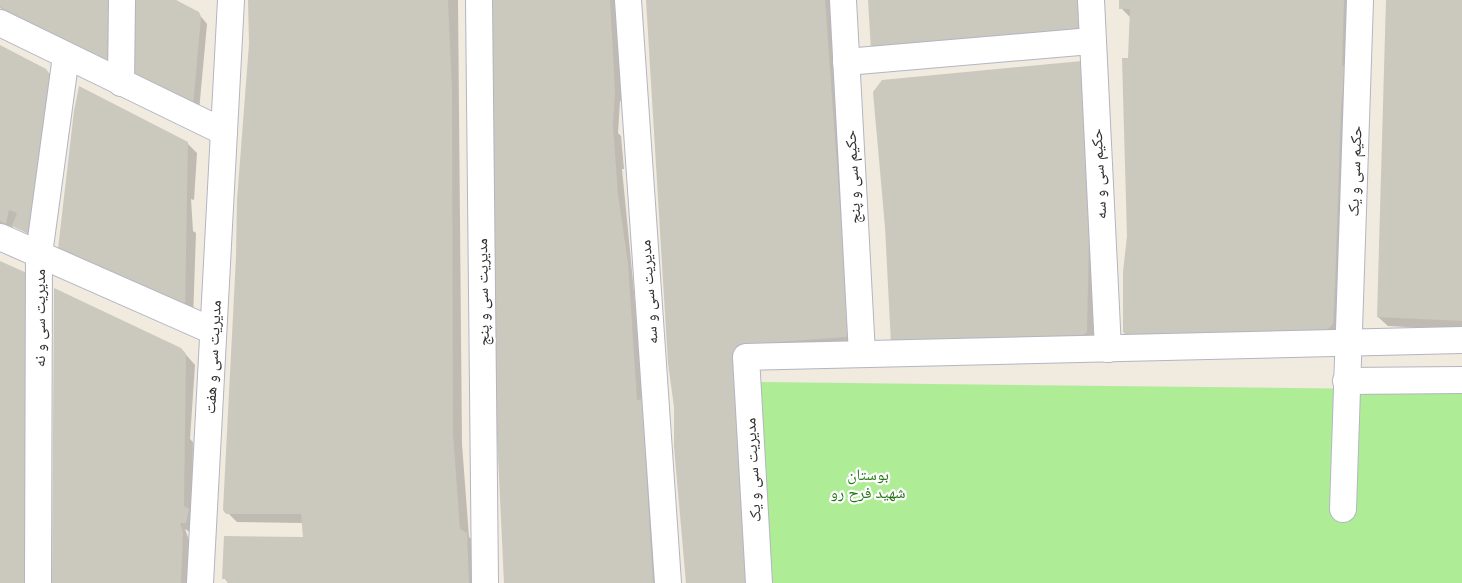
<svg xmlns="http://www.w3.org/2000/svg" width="1462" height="583" viewBox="0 0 1462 583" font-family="Lato,'Noto Naskh Arabic',sans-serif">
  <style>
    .green { fill: #afec96 }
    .shadow { fill: #0003 }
    .building { fill: #cbc8bd }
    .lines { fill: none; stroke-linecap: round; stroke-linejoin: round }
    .street-casing { stroke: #b3b5c2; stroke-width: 28 }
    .street { stroke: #fff; stroke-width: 26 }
    .labels { text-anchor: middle; stroke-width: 4.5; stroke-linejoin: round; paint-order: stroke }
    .street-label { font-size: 16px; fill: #2e2e2e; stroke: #fff }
    .park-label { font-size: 16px; fill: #227613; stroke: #fff }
  </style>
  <rect width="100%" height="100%" fill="#f0eadf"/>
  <polygon class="green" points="757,382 1462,390 1462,583 768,583"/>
  <g class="shadow">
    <polygon points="0,0 124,73 0,8"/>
    <polygon points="170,0 198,13 207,24 199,111 137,80"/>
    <polygon points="250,0 458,0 462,444 469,537 476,543 477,583 229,583 224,578 305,538 303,523 237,522 225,510 250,44"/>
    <polygon points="492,0 618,0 626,101 620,101 618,133 621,136 624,169 622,169 636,312 639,315 661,583 506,583"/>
    <polygon points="647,0 834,0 858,342 744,354 687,583"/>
    <polygon points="1120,0 1352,0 1341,334 1138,346 1129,236 1131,18 1121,8"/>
    <polygon points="1388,0 1462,0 1462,330 1388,326 1378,317"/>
    <polygon points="0,46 46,70 52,77 32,236 13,225 12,229 0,223"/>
    <polygon points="1081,63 1096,342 1079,347"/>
    <polygon points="187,143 197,153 194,200 191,199 193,231 196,233 193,319 136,291"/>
    <polygon points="0,263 38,285 30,583 0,583"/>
    <polygon points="181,349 195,365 190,439 193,442 192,514 190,532 185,529 189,540 187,583 54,583"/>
  </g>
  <g class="building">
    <polygon points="0,0 117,0 115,66 0,7"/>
    <polygon points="131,0 176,0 199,12 201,17 193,106 129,74"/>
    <polygon points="248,0 448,0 452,89 453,434 460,529 467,533 469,583 227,583 227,579 222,579 224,536 303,537 301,514 226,514 223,510 236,257 237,200 249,44"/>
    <polygon points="491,0 610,0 615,90 613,125 618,195 628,263 637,400 642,399 653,583 504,583 496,413"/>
    <polygon points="646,0 825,0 849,332 846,337 737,345 740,349 755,583 686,583 674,447 674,407 668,363"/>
    <polygon points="868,0 1081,0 1083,26 1072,34 871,51"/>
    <polygon points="1119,0 1344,0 1342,66 1345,66 1341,108 1335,286 1333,324 1326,331 1128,337 1123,332 1123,272 1127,236 1122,58 1128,58 1130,9 1119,9"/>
    <polygon points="1386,0 1462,0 1462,321 1377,317"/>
    <polygon points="0,45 46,69 50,75 29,234 12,226 17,213 9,210 6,224 0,221"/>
    <polygon points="1082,61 1090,188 1087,332 1081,337 891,343 885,227 873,92 882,80"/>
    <polygon points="79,86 188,142 185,311 58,249 74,111"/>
    <polygon points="0,261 29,274 24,583 0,583"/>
    <polygon points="54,288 181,348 186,354 184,506 189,509 186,523 180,523 183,533 181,583 52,583"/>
  </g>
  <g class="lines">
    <g class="street-casing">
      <g id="street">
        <polyline points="479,0 485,583"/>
        <polyline points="628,0 668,583"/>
        <polyline points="843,0 862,354"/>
        <polyline points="1091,0 1108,349"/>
        <polyline points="0,23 224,132"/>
        <polyline points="846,62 1091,41"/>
        <polyline points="121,83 122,0"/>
        <polyline points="0,237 213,331"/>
        <polyline points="1346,381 1462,380"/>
        <polyline points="1343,509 1360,0"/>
        <polyline points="38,583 39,254 66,56"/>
        <polyline points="200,583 231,0"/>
        <polyline points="759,583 746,357 1462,340"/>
      </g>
    </g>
    <use href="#street" class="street"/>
  </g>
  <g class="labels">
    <g class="street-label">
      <text transform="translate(1354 171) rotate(-88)" y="6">حکیم سی و یک</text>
      <text transform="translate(1098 174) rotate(-93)" y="6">حکیم سی و سه</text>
      <text transform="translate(852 177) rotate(-93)" y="6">حکیم سی و پنج</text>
      <text transform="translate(482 292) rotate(-91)" y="6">مدیریت سی و پنج</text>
      <text transform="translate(648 292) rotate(-94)" y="6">مدیریت سی و سه</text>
      <text transform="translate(39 318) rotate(-90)" y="6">مدیریت سی و نه</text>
      <text transform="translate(212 357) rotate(-87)" y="6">مدیریت سی و هفت</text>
      <text transform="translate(752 470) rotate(-93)" y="6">مدیریت سی و یک</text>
    </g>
    <g class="park-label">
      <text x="868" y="480">بوستان<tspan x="868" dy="18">شهید فرح رو</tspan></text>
    </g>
  </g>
</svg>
